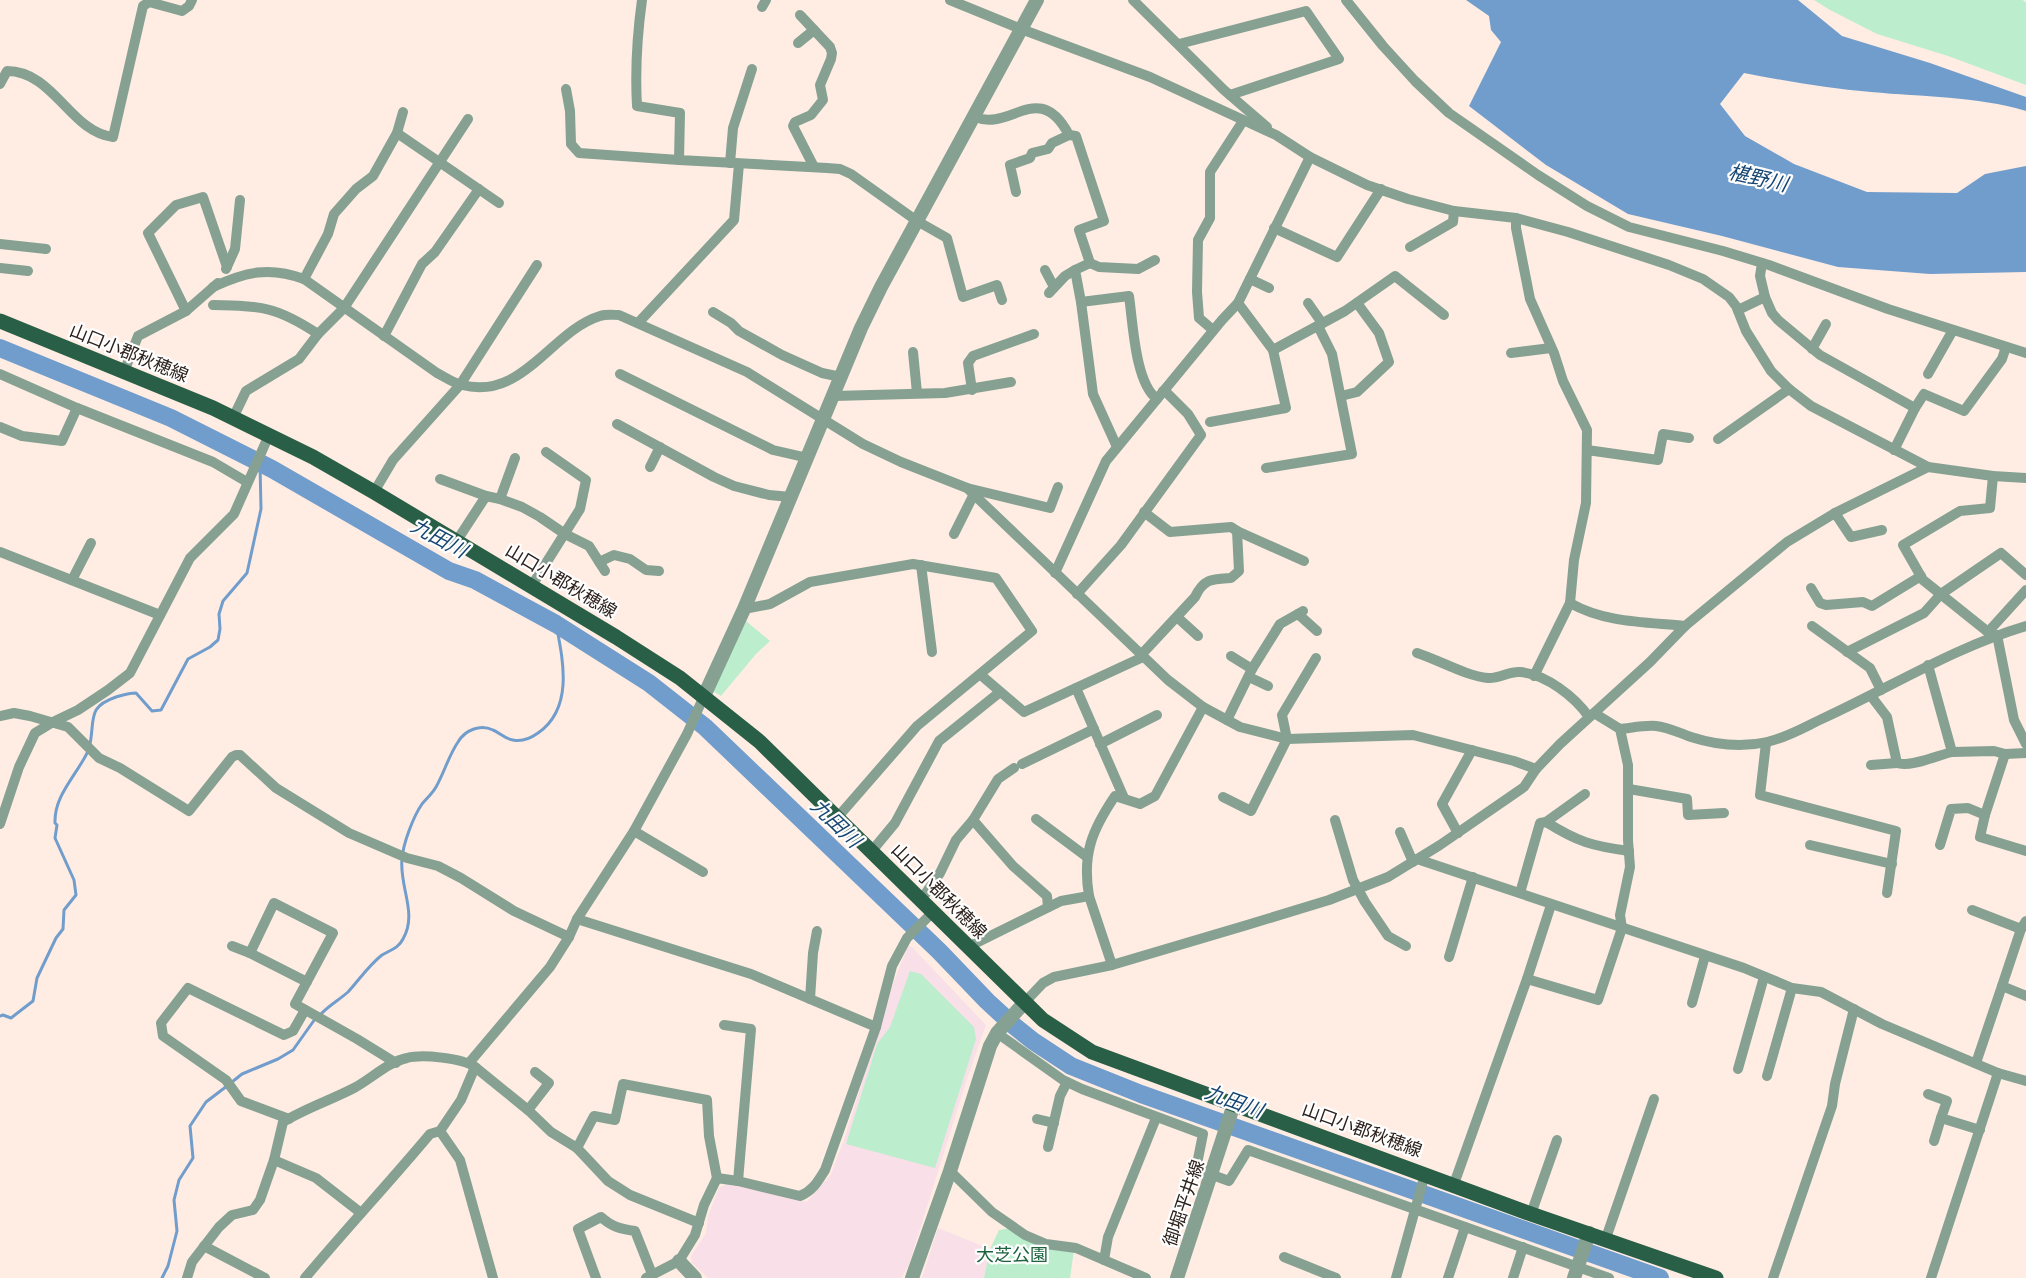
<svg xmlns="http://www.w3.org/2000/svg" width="2026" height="1278" viewBox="0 0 2026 1278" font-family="Helvetica,'Noto Sans JP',sans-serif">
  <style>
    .education { fill: #f8dfe8 }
    .green { fill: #bceece }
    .water { fill: #719dcc }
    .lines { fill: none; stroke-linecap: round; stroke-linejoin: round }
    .stream { stroke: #719dcc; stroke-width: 3 }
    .river { stroke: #719dcc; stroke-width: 18 }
    .minor { stroke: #86a192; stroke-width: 10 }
    .tertiary { stroke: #86a192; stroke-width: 14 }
    .primary { stroke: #295f46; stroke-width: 15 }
    .labels { text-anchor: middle; stroke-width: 4.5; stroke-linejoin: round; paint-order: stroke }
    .street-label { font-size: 18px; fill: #2c211c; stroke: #fefefe }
    .park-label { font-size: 18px; fill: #1c623e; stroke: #fefefe }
    .water-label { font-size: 20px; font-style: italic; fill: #174673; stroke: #fefefe }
  </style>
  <rect width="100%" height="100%" fill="#ffede3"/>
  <g class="education">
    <polygon points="908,946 912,947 986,1025 968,1076 908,1267 901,1278 708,1278 692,1263 691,1256 706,1233 708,1216 719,1188 729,1183 807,1202 831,1174 844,1140 894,981"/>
    <polygon points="938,1228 990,1249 984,1278 922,1278"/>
  </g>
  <g class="green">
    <polygon points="1814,0 2023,0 2026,3 2026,85 1948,56 1877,34 1830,10"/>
    <polygon points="746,621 770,641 756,654 721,696 711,690"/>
    <polygon points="910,971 921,974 974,1027 976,1039 935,1168 846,1144 877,1044 890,1027"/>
    <polygon points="1011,1228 1074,1250 1070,1278 984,1278 990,1249 999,1230"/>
  </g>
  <path class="water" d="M1466,0h332l44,36 88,27 96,34v14c-50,-15 -103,-14 -155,-19 -42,-3 -85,-11 -127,-19l-24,31 25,32 49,28 73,28 90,1 28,-19 41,-8v106l-96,2 -92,-7 -116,-31 -94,-22 -82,-49 -77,-59 32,-64 -10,-12 -2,-14z"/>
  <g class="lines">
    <g class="stream">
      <path d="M90,744c5,-25 -3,-37 26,-47 7,-2 12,-4 20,-4l16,18 9,-1 27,-51 22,-12 8,-7 2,-11 -1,-15 4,-13 24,-28 14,-64 -1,-44"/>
      <path d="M320,1015c8,-9 19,-15 28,-23 11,-12 21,-27 34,-37 8,-5 16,-6 21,-16 15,-26 -4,-52 -1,-80 1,-15 11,-42 20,-55 5,-6 10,-10 14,-17 8,-14 13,-32 22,-45 7,-12 22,-18 35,-12 7,3 12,9 20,10 9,2 18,-2 25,-7 36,-25 25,-73 18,-109"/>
      <path d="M0,1016l3,-1 8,3 22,-17 4,-23 19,-40 7,-9 1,-19 12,-15 -2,-15 -19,-42 2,-13 -2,-2c-1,-28 22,-48 33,-72"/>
      <polyline points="232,1082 242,1074 278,1059 293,1050 315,1019"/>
      <polyline points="162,1278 168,1266 177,1231 174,1200 179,1180 193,1158 190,1126 206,1102 227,1086"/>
    </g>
    <polyline class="river" points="0,348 171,418 272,469 449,571 475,580 556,624 649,683 705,727 939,951 987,1001 1013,1025 1033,1041 1071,1066 1141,1094 1660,1278"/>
    <g class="minor">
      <path d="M642,0c-5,36 -7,70 -5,106l43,7 -1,47 148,8 13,1 11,5 66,47 30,17 16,59 34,-12 5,15"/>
      <polyline points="950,0 1021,29 1150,77 1276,135 1310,157 1367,185 1408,199 1454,211 1516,218 1568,232 1669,265 1703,279 1729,297 1736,306 1746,331 1771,371 1789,389 1811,406 1928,467 1993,476 2026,478"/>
      <polyline points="1133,0 1224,90 1267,127"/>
      <polyline points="1346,0 1383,46 1415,81 1449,113 1538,175 1587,206 1629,227 1723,251 1769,265 1888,309 2026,353"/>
      <polyline points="762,7 766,0"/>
      <polyline points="800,15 830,47 832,53 831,59 820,85 823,100 811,115 795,122 793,126 814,167"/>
      <polyline points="798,43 814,30"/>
      <polyline points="1179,44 1306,11 1339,59 1230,95"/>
      <path d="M0,84l7,-13c47,0 63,61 106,66l30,-131 6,-4 33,9 7,-5 3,-6"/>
      <polyline points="566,89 570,111 571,144 579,153 679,160"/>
      <path d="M975,117c36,15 64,-39 94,18l-17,8 -4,6 -16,4 -2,5 -20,7 6,27"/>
      <polyline points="397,133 499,203"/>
      <polyline points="1069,135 1076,136 1104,221 1079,230 1090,263 1075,270 1081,302"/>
      <polyline points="730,163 733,128 752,69"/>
      <path d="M1516,218v10l14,71 24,54 9,28 24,49 -1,73 -12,57 -4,43c35,20 76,19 115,23"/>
      <polyline points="1274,228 1337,257 1381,189"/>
      <polyline points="0,244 46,249"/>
      <polyline points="1410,247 1453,222 1454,211"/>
      <polyline points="1090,263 1099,267 1138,269 1155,260"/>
      <polyline points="1762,263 1760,276 1765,297 1772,313 1778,320 1820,355 1915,408 1924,394 1964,411 2002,359 2006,347"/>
      <polyline points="0,268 28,271"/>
      <polyline points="226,269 235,249 240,200"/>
      <polyline points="1045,270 1054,287"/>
      <polyline points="304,279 328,234 334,214 356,189 373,176 397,133 403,112"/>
      <polyline points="1250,279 1269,288"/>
      <path d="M213,287c32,-15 56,-21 91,-8l133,94c8,4 16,10 25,12 61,16 89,-54 138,-69 6,-2 13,-1 19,-1l128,57 116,72 38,18 66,26 201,192 35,27 37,20 47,12 126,-4 101,26 22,8"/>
      <polyline points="1049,293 1065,276 1075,270"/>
      <polyline points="1308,303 1322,323"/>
      <path d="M213,305c50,1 64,2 105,29"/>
      <polyline points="1738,310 1765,297"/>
      <polyline points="186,311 148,233 176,205 203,197 227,267"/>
      <polyline points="713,312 731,323 739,331 782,355 822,373 841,377"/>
      <polyline points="639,322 734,220 739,164"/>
      <polyline points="1213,330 1199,318 1197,292 1198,240 1210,218 1210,172 1243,121"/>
      <polyline points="384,336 422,264 435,252 479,189"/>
      <polyline points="1812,349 1826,324"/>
      <polyline points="1273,350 1345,311 1395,276 1444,315"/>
      <polyline points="913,352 917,393"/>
      <polyline points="1511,353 1551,348"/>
      <polyline points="124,372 138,336 186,311 218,283"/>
      <polyline points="0,374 77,408 213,462 247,482"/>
      <polyline points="620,374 773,450 808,458"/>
      <polyline points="1928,374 1953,330"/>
      <polyline points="972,390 968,363 973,356 1034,334"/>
      <polyline points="834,396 945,393 1011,382"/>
      <polyline points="1341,396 1357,392 1389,362 1379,333 1357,303"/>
      <polyline points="233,418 246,391 299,359 318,334 344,308 468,119"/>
      <polyline points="1210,422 1286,408 1273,350 1238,303"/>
      <polyline points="617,424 714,477 734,486 769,495 791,497"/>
      <polyline points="0,427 22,436 62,441 77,408"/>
      <polyline points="1718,439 1789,389"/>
      <path d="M1117,447l-24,-53 -12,-92 48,-6c4,27 6,87 28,103"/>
      <polyline points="1587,450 1658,460 1663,434 1689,438"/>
      <polyline points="1894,450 1915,408"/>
      <polyline points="650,467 660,447"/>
      <polyline points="1266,468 1352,454 1332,354 1318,326"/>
      <polyline points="1993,476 1990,508 1960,511 1903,545 1923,580 1993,636"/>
      <polyline points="440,479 486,496"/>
      <polyline points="967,488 1050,508 1058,487"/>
      <polyline points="374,492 393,460 460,385 537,265"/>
      <polyline points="500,499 515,458"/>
      <polyline points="1144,512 1170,532 1231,527 1237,531"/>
      <polyline points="1835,513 1851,537 1882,530"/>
      <polyline points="954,534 974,494"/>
      <polyline points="456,542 486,496 500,499 522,507 540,517 565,534 589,546 605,571"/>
      <polyline points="0,552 160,615"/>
      <polyline points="599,562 614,555 630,559 646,570 659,571"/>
      <polyline points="921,565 932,652"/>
      <polyline points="1055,573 1106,461 1222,320 1238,303 1310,157"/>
      <polyline points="72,580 91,543"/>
      <polyline points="531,587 580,509 586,480 546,452"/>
      <polyline points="1811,588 1820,603 1826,605 1863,602 1872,606 1921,576"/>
      <polyline points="1077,594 1121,545 1201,435 1188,414 1167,393 1163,391"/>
      <polyline points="744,609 770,604 810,582 913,564 996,578 1032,631 917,726 837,818"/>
      <polyline points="1298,614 1317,631"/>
      <polyline points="1177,617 1198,636"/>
      <polyline points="1812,626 1870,668 1881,690"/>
      <polyline points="1988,632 2026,590"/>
      <polyline points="1997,635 2014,720 2026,744"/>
      <polyline points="1847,652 1924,613 1941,594 2001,553 2026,575"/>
      <path d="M1417,653c22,7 49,23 71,25 11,1 21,-7 32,-6 26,2 55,25 69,45"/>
      <path d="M1141,655l54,-58c9,-19 18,-18 36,-19l8,-7 -2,-40 67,30"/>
      <polyline points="1231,656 1252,669"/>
      <polyline points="982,676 1024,712 1143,657"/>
      <polyline points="1534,676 1570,603"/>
      <polyline points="1249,677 1268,686"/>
      <polyline points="1076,688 1124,798"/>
      <polyline points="1871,696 1887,717 1897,763 1871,765"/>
      <polyline points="0,716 14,713 30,716 68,727 99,758 120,768 189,811 232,757 236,755 240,755 276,788 349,833 407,858 438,866 461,878 514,911 569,937"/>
      <polyline points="1227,720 1252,669 1280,624 1303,611"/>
      <path d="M1620,729c11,-1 24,-4 36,-3 12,1 23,7 35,11 25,8 50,11 76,5 22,-5 39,-16 59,-25 67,-31 129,-70 200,-91"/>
      <polyline points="1766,743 1760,795 1896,831 1887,893"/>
      <polyline points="1100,744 1157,715"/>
      <polyline points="1952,752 1994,751 2005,754 2026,753"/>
      <path d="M1897,763c12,5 42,-8 55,-11l-24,-87"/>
      <polyline points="1022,764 1094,729"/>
      <polyline points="1629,789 1687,799 1688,815 1724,813"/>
      <polyline points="1223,797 1251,811 1287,739 1282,715 1316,658"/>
      <polyline points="1985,815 1980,837 2026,851"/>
      <polyline points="1036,819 1087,857"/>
      <polyline points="973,820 1013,866 1047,896 1048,907"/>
      <polyline points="1335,820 1353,880 1365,902 1388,936 1406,946"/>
      <polyline points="1546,822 1585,794"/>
      <polyline points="0,824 19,767 35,733 53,722 78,710 108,690 130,673 190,558 234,514 269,435"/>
      <polyline points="634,831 703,872"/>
      <polyline points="1400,832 1413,862"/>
      <polyline points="1458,833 1442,804 1472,750"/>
      <polyline points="1810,845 1892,864"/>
      <polyline points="1940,845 1951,809 1968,808 1985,815 2005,754"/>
      <polyline points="871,852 895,823 939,741 1000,692"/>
      <polyline points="1417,859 1744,968 1792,988 1821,992 1882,1024 1998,1073 2026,1081"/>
      <path d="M1520,893l20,-70 6,-1c32,20 46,24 83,29"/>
      <polyline points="1089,896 1112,965"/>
      <polyline points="921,900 940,873 956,840 973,820 998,779 1014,768"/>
      <polyline points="1972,910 2021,929 2026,921"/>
      <polyline points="577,919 751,974 876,1027"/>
      <polyline points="2021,929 2002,986 2026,996"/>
      <polyline points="232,946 250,953"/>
      <path d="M968,947l93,-46 28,-5c-7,-42 3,-66 26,-100l25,8 15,-8 48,-89"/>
      <polyline points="1449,957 1473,877"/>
      <polyline points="1527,979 1551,905"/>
      <polyline points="307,982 250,953 274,903 333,933 295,1004 357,1039 396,1063"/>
      <polyline points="810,999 813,953 817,931"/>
      <polyline points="1024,1003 1043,983 1054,977 1112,965 1247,925 1329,900 1388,877 1440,845 1524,787 1536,769 1560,744 1650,662 1685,626 1787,542 1835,513 1928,467"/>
      <polyline points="1692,1003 1705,956"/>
      <polyline points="724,1025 751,1029 738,1181"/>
      <polyline points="997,1033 1063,1080 1082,1089 1203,1134 1196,1169 1229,1181 1248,1150 1609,1278"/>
      <polyline points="469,1063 550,967 569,937 577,919 634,831 687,734 704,696"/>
      <polyline points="1976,1063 2002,986"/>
      <polyline points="475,1067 528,1110 551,1132 577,1148 608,1181 630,1195 699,1223"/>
      <polyline points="1738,1069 1764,977"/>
      <polyline points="1767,1076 1792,988"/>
      <polyline points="1928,1094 1947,1101 1941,1118 1980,1130"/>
      <polyline points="528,1110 549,1083 535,1072"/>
      <polyline points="289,1119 241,1101 226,1080 163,1036 161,1023 188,988 284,1035 293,1031 305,1010"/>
      <polyline points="1037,1119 1054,1123"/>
      <polyline points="1934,1141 1941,1118"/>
      <polyline points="1048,1147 1060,1096 1067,1082"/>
      <polyline points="577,1148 594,1116 615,1120 623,1084 707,1100 709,1136 717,1178"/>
      <polyline points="274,1160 316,1178 361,1213"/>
      <polyline points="950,1171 992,1212 1025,1235 1046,1244 1076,1248 1146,1278"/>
      <polyline points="1454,1184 1527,979 1598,1000 1622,928 1620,915 1630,867 1628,840 1628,765 1620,729 1594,713"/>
      <polyline points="1531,1214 1557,1140"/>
      <polyline points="1606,1238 1654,1099"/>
      <polyline points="204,1246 265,1278"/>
      <polyline points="1284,1257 1336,1278"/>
      <polyline points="1104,1260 1108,1237 1156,1118"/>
      <path d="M187,1278l5,-16 27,-35 13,-12 21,-5 7,-10 14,-40 9,-38c23,-14 48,-22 71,-34 17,-9 34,-26 53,-30 15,-4 55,0 68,9l-14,33 -21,31 20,29 33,118"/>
      <path d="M305,1278c41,-49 84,-95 125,-144l10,-3"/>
      <path d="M596,1278l-18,-49 23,-12c11,10 20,12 34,14l17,43"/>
      <path d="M646,1278l33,-17 16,-26 9,-30 13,-27 21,3 62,15c13,-5 18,-15 25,-26l51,-143 16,-61 15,-28 26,-26"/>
      <polyline points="1396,1278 1425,1174"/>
      <polyline points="1448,1278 1465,1227"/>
      <polyline points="1513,1278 1523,1247"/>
      <polyline points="1773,1278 1832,1106 1835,1084 1854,1009"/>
      <polyline points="1931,1278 1998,1073"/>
    </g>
    <g class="tertiary">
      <polyline points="704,696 744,609 861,328 881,287 1037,0"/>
      <polyline points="679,1261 695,1278"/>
      <polyline points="912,1278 950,1171 990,1046 997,1033 1024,1003"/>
      <polyline points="1177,1278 1234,1104"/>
      <polyline points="1574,1278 1589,1233"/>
    </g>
    <polyline class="primary" points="0,321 213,408 313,457 374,492 616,637 680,678 760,742 1043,1020 1092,1052 1531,1214 1716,1278"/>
  </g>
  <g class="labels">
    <g class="street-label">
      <text transform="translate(129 353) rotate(22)" y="6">山口小郡秋穂線</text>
      <text transform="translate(561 581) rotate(31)" y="6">山口小郡秋穂線</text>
      <text transform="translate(939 891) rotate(45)" y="6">山口小郡秋穂線</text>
      <text transform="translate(1362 1130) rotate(20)" y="6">山口小郡秋穂線</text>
      <text transform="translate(1184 1203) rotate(-71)" y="6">御堀平井線</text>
    </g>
    <g class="park-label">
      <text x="1012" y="1261">大芝公園</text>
    </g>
    <g class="water-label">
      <text transform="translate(1758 178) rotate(13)" y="7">椹野川</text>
      <text transform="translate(439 538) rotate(28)" y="7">九田川</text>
      <text transform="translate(836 823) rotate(44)" y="7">九田川</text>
      <text transform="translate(1234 1101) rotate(20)" y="7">九田川</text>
    </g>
  </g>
</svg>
